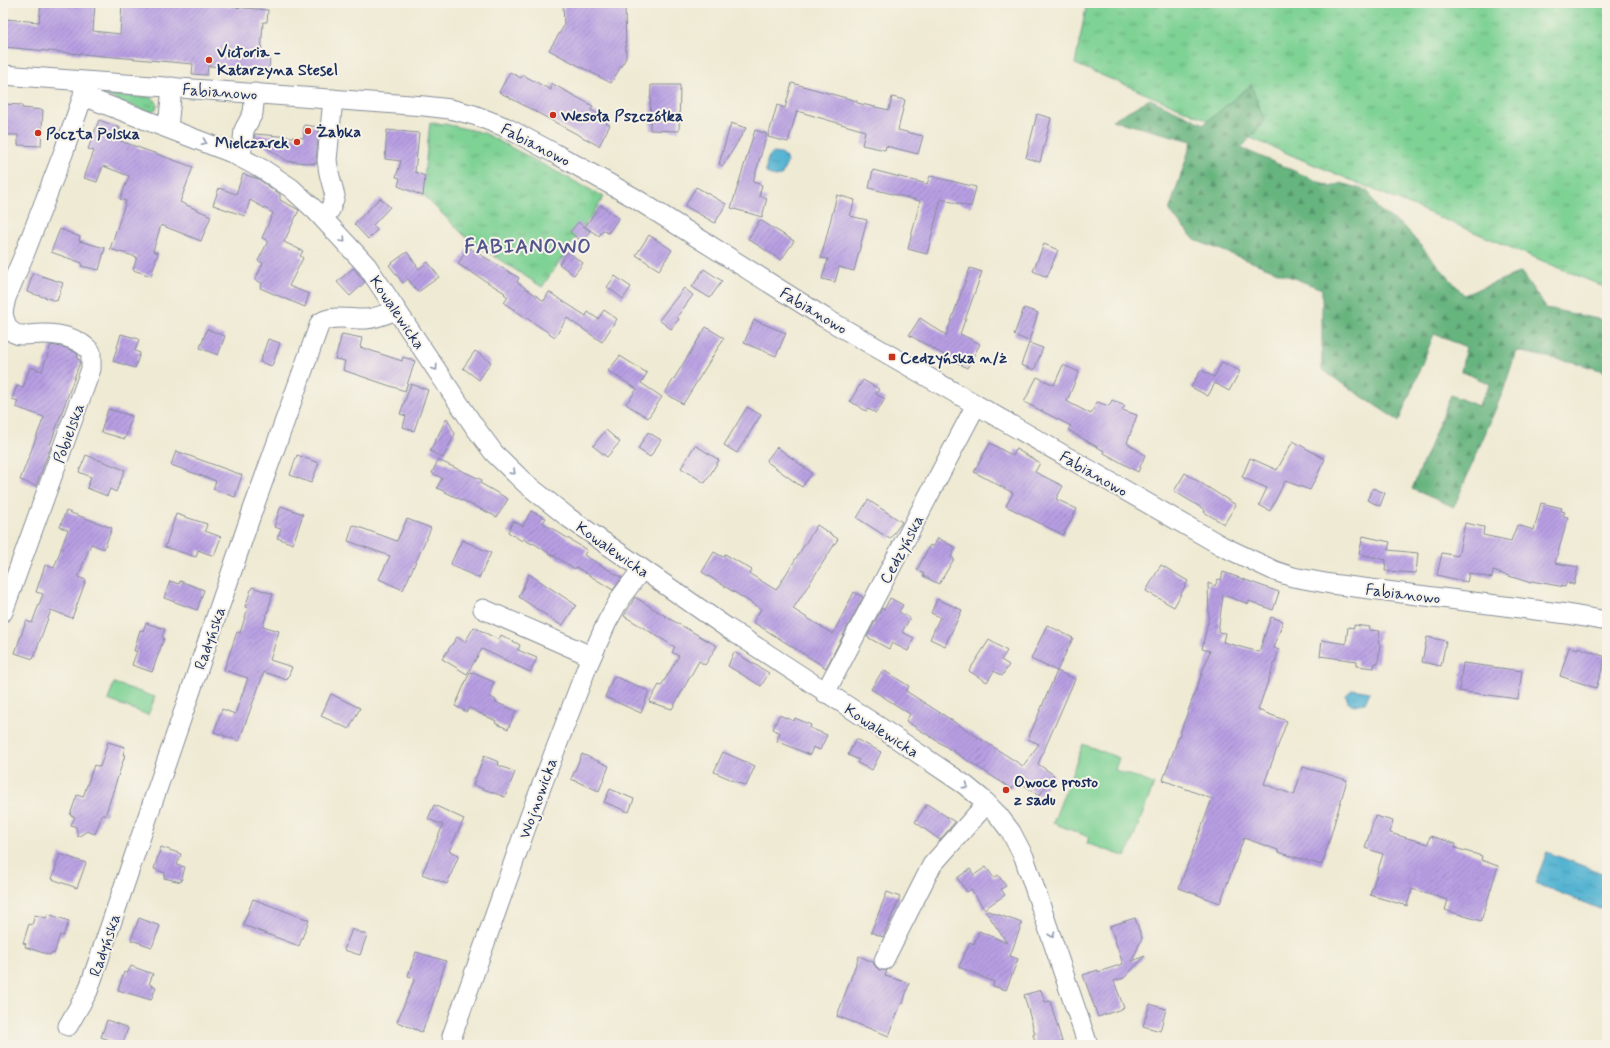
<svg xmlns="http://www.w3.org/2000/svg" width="1610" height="1048" viewBox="0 0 1610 1048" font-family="Mynerve,sans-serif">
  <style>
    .grass { fill: url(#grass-tufts); stroke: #4c8079 }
    .forest { fill: url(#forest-firs); stroke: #40726e }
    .pitch { fill: #7ed294; stroke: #4c8079 }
    .water { fill: url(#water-ripples); stroke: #377198 }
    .building { fill: url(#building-hatch) }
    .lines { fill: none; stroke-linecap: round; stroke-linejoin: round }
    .minor-casing { stroke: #858c98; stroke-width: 21 }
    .minor { stroke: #fff; stroke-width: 19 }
    .oneway { stroke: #8d97ae }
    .poi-dot { fill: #c8321e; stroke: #f7f3e8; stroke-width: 1.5 }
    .labels { text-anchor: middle; stroke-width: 4; stroke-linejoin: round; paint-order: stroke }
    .poi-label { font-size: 16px; font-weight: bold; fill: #1b2f5e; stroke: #f7f3e8; text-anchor: start }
    .street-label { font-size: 16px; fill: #1b2f5e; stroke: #f7f3e8 }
    .district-label { font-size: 20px; font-weight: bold; letter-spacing: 1px; fill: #52568d; stroke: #f7f3e8 }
  </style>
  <defs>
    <pattern id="grass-tufts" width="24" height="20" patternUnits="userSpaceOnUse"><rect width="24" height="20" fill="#7ed294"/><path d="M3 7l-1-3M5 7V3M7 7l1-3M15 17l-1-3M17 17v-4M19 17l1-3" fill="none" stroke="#66ab7c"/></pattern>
    <pattern id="forest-firs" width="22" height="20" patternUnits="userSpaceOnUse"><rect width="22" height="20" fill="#66b47e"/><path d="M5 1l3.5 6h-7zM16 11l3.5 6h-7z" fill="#53936a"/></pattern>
    <pattern id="water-ripples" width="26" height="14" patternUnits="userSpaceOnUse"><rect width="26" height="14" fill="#53b3d2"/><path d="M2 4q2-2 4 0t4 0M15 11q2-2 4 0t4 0" fill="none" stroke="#4492ae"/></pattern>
    <pattern id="building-hatch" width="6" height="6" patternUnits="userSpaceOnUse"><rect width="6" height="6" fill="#b89fe3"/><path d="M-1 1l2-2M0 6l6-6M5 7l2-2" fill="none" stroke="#9582bb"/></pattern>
  </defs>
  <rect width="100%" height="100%" fill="#f7f3e8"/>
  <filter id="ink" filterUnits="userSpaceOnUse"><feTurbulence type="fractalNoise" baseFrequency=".025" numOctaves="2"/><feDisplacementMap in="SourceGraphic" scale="8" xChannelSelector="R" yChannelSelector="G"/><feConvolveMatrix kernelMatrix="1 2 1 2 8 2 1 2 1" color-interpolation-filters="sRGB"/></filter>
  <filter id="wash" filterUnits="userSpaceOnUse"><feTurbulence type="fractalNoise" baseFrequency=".012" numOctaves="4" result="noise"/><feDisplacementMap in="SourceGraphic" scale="16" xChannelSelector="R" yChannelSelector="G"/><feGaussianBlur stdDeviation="0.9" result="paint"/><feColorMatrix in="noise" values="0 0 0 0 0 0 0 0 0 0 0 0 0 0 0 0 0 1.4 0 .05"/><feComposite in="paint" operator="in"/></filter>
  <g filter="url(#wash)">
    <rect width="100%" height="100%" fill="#efead3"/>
    <g class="grass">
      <polygon points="1087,3 1607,3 1607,288 1075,64"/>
      <polygon points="104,95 150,97 156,101 157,105 156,109 149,112"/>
      <polygon points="430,123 445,124 484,133 604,197 542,287 469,240 422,194"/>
    </g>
    <polygon class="forest" points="1251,85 1265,121 1241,148 1331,187 1341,183 1368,191 1377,208 1405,228 1464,295 1521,272 1546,308 1607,321 1607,372 1573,362 1516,351 1504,389 1454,507 1412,489 1451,395 1478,406 1490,384 1461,371 1466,347 1434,334 1399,421 1322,370 1322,289 1195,240 1169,211 1192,141 1112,120 1150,99 1204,124"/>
    <g class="pitch">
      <polygon points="114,683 155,697 148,715 108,700"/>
      <polygon points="1083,744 1119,758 1115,770 1154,784 1126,857 1087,843 1089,837 1053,823"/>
    </g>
    <g class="water">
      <path d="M773,153l8,1 5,4 1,5 -6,13 -6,1 -9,-4c0,-7 0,-16 7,-20z"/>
      <polygon points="1353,689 1370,692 1365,703 1354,705 1348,702 1346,695"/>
      <polygon points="1547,852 1607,875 1607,890 1600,909 1535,883"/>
    </g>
    <g id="blocks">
      <g class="building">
        <polygon points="41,3 95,3 93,31 120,34 122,3 223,3 222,6 268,10 267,22 263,22 261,55 270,56 269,70 208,66 207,75 192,74 193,64 3,47 5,19 39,22"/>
        <polygon points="563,3 625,3 626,58 611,83 549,50 564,26"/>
        <polygon points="510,72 521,78 523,75 551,90 551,83 593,106 591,110 608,119 606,123 610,125 599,146 499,92"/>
        <polygon points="792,83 857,101 857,103 889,110 892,97 905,100 898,130 923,136 918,154 886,146 885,150 862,145 865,131 797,111 788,142 768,137 777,105 785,108"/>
        <polygon points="651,85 680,85 679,131 650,130"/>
        <polygon points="3,104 22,105 22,108 43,110 41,146 18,145 18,135 3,135"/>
        <polygon points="1037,114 1051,118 1040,162 1026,158"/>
        <polygon points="99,120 120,128 115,139 193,167 180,202 211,216 201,241 161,225 153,251 158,253 151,276 133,270 137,257 110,249 126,201 120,199 129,176 103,166 97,182 84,178 94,151 88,149"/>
        <polygon points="731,123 746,128 723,166 719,164"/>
        <polygon points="304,125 319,127 316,164 287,161 254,139 255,134 304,138"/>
        <polygon points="387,130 419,133 415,172 425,176 423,196 398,186 400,178 396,177 401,161 385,159"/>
        <polygon points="755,130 767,134 753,182 762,185 759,196 767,198 762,217 731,208"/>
        <polygon points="873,170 927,184 930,176 976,187 971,207 941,199 927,254 908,249 920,201 869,188"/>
        <polygon points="243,174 258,179 280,194 280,200 299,210 284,242 303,251 300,256 303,258 289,286 309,294 305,307 260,288 262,283 255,280 263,263 258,261 268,241 262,238 273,213 250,200 245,216 213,205 219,188 236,194"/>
        <polygon points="696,187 726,204 715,223 685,206"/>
        <polygon points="837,195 855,200 850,216 867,220 854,271 839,267 835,282 822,279 828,259 821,258"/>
        <polygon points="380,198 390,207 373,225 377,230 368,239 354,224"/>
        <polygon points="600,205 619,218 608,233 603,230 599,236 585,227"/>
        <polygon points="760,220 794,241 781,260 748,239"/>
        <polygon points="578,222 590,231 582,242 570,232"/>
        <polygon points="60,229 80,237 79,241 105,248 99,270 81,266 82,263 51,252"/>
        <polygon points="649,235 672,250 659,270 636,255"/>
        <polygon points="1044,244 1058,250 1047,277 1033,271"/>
        <polygon points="468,247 519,278 517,282 544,301 549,292 586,316 588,312 598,319 604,310 617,319 602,342 567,318 555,337 504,303 508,297 504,294 505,293 458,264"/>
        <polygon points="407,252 419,269 428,262 439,277 418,292 408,279 403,283 389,265"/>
        <polygon points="568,252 583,263 574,275 559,264"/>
        <polygon points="353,268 365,282 350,296 337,282"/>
        <polygon points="970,268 982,272 960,334 980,344 967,368 909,335 920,318 946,335"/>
        <polygon points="704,269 722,281 710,298 692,287"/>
        <polygon points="33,273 63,283 57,301 27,292"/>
        <polygon points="615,276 631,287 623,299 607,287"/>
        <polygon points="684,288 693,295 677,317 679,319 671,329 659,320"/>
        <polygon points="1024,308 1038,313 1029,341 1014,335"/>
        <polygon points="754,320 786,333 776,356 744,343"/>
        <polygon points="706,327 724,338 683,404 665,393"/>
        <polygon points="207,329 225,336 218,355 200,348"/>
        <polygon points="121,334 139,339 135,351 140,353 135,368 113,361"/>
        <polygon points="342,334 362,338 360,347 402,361 403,357 415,361 405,391 343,370 345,361 335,359"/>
        <polygon points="268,339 280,343 272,366 260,362"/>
        <polygon points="1029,343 1043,348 1034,370 1021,365"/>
        <polygon points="51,345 66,348 75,352 78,355 77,359 80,360 80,362 50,445 51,446 36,486 20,480 44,417 16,407 18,401 12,399 17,386 23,388 30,367 42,371"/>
        <polygon points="475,351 491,362 479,380 463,368"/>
        <polygon points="620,356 647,373 641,383 662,397 648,418 626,404 637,389 608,371"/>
        <polygon points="1222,362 1240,371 1229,391 1215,383 1208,396 1191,387 1201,370 1214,377"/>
        <polygon points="1063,365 1079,372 1067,401 1068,402 1091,414 1097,402 1109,406 1112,400 1125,406 1122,410 1137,415 1127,443 1145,455 1138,472 1104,453 1104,451 1068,430 1071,426 1024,402 1037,377 1054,385"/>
        <polygon points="863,380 879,389 876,394 885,399 876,413 868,409 866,411 850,401"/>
        <polygon points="411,384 428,390 414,431 403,427 406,416 400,414"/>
        <polygon points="747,407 761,415 737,453 724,445"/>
        <polygon points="108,409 132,416 125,439 101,432"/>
        <polygon points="447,418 455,434 443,458 430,451"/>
        <polygon points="606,430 620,442 607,457 593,446"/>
        <polygon points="648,432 661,440 650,457 638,449"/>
        <polygon points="1293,441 1325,459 1310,490 1285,481 1270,511 1259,505 1267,488 1242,477 1250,458 1277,470"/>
        <polygon points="990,443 1013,456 1016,449 1040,463 1035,472 1063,486 1056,499 1077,509 1063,535 1006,506 1013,493 974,472"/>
        <polygon points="695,445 719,460 705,483 681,468"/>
        <polygon points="777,447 812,473 802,487 766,461"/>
        <polygon points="176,451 242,475 235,497 213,489 216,481 171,465"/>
        <polygon points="86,455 125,470 116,492 110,489 107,496 87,488 91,477 79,472"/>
        <polygon points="297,455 319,463 311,483 290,475"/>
        <polygon points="438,460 482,480 480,483 508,499 497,517 437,488 442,478 432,473"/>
        <polygon points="1185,473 1236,505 1224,524 1204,512 1205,510 1174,491"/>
        <polygon points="1373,488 1385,493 1380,506 1367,500"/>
        <polygon points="868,500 902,522 890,539 857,518"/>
        <polygon points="1541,503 1562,508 1561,511 1565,512 1563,516 1568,517 1555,563 1578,567 1574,584 1566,583 1565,587 1531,581 1531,583 1493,571 1492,578 1469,573 1467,582 1437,575 1442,553 1458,556 1465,523 1484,527 1483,535 1511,541 1517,525 1534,530"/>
        <polygon points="281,506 303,514 293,544 277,538 281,529 274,527"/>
        <polygon points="66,511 112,528 104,549 91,544 78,577 86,580 72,618 51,610 33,659 15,653 26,621 32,623 43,594 36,592 45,565 54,568 68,530 60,527"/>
        <polygon points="531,511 546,518 543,523 587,550 584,555 622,578 613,590 576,567 575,569 533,543 532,544 523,539 522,541 508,532 513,521 523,526"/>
        <polygon points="176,514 207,524 205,531 221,537 214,556 198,550 196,557 165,547"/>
        <polygon points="407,519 431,528 403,590 379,579 390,556 348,541 353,525 397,541"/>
        <polygon points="817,525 838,539 793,609 833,634 854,592 863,597 826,668 753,622 761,609 702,572 714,552 723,557 725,554 752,570 750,574 776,590"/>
        <polygon points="1363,536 1390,542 1388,550 1418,553 1416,573 1385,571 1386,560 1359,554"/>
        <polygon points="938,538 956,548 951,557 954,559 939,584 923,576 924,574 917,570 930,545 933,547"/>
        <polygon points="462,540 491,553 479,578 450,565"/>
        <polygon points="1161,565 1188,581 1174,607 1146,591"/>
        <polygon points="1223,572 1279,592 1273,610 1249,601 1249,604 1223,595 1218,632 1225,633 1223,642 1259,652 1271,617 1283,621 1274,648 1279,650 1258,710 1287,721 1264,784 1294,795 1303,767 1347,780 1322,865 1278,852 1278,850 1244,838 1220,903 1179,888 1212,799 1163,780 1210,651 1202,649 1209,617 1208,583 1215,586 1218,579 1221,580"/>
        <polygon points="529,574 576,605 562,626 519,597"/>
        <polygon points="170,581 179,584 180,581 204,590 197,610 164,598"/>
        <polygon points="252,587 273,594 263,626 279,631 270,660 292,667 287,680 264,672 239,741 214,732 222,709 235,714 248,678 224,670 237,632 240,633 248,608 245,607"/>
        <polygon points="635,597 670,619 717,646 705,665 699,661 672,709 649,702 659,685 661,686 679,656 672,652 675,647 624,616"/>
        <polygon points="890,598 903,605 899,612 910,618 902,632 914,638 908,651 892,643 889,649 867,637 882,608 884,610"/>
        <polygon points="937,599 962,610 945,646 930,639 940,617 931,613"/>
        <polygon points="146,623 165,629 162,637 164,638 152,672 132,665 137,651 134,651 140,630 143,631"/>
        <polygon points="1047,625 1073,638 1057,671 1031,659"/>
        <polygon points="1354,625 1370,627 1369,630 1380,631 1378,643 1380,644 1378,663 1375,663 1374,668 1357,666 1357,661 1320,656 1322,640 1346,644 1348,627 1354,628"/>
        <polygon points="474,627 499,640 501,635 520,645 518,650 537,658 530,672 482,649 467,674 442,659 457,637 465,642"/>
        <polygon points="1427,637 1446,641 1441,666 1422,662"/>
        <polygon points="989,640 1007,651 1001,660 1009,665 1002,676 994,671 987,682 969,671"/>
        <polygon points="1569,647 1578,649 1578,647 1606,657 1596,688 1560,676"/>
        <polygon points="734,652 769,673 761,686 728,666"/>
        <polygon points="1463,663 1522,671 1518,699 1459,691"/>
        <polygon points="883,670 909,686 906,691 1023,766 1039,744 1028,739 1057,671 1075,679 1038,764 1054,775 1039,796 1017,780 1012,789 906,721 910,714 871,689"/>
        <polygon points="470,672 494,682 489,696 496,700 495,702 516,711 508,729 495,723 496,721 469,708 467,712 455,706"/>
        <polygon points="614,676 649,691 641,713 605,697"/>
        <polygon points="331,694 360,708 349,729 321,716"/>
        <polygon points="779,715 794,721 795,718 811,725 810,728 827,735 820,750 813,747 810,755 777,741 780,733 773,729"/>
        <polygon points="856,739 881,752 872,770 857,763 859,760 848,755"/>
        <polygon points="108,742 125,747 123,755 125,755 105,816 102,815 95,834 87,831 78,837 76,827 71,825 75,817 70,815 77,795 83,797 94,765 100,767"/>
        <polygon points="723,752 755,766 746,786 714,772"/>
        <polygon points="582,754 609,766 599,791 571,779"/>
        <polygon points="484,756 499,762 498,765 515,772 505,797 473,785"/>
        <polygon points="610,789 634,799 629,812 604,802"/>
        <polygon points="927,804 955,822 940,840 915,822"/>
        <polygon points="434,805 464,819 449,851 459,855 447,884 422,874 443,825 428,819"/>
        <polygon points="1375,816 1393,821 1390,833 1428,844 1430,836 1444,840 1456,844 1455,848 1482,856 1481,860 1498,866 1481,921 1445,910 1448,900 1412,889 1407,906 1370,895 1383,854 1365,848"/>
        <polygon points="161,847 181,854 177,865 185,867 181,882 164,878 165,873 154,869"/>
        <polygon points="60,854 86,863 77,888 52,879"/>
        <polygon points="986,867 994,878 998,875 1006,886 1001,889 1005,895 984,909 971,889 967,892 957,878 970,869 974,875"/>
        <polygon points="887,892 900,897 883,937 871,932"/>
        <polygon points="253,899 309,920 299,946 243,925"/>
        <polygon points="985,910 1022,923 1010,956 1018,959 1006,990 993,986 994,982 959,967 970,942 974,944 979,931 1007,943"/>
        <polygon points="48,914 69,921 63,936 60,935 54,954 51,953 50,955 25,947 26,944 23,943 29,924 32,925 35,915 46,918"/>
        <polygon points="139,918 160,926 152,947 131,940"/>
        <polygon points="1135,918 1142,938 1132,961 1145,956 1124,978 1114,981 1124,1008 1098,1017 1083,975 1098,970 1098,972 1123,964 1110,926"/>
        <polygon points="352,929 367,935 360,955 344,950"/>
        <polygon points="416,952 446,961 432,1006 422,1032 397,1022 415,978 408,976"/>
        <polygon points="859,956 873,962 875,966 879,970 887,970 885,976 909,983 903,1004 901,1003 889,1036 837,1016"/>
        <polygon points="131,966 153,974 149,984 156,987 151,1000 118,990 124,972 127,974"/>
        <polygon points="1041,990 1045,1002 1050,1001 1063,1045 1036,1045 1033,1034 1035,1034 1024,995"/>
        <polygon points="1150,1004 1166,1009 1160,1031 1143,1026"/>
        <polygon points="107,1020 128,1028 122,1045 101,1037"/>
      </g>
    </g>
  </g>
  <g filter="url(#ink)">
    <use href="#blocks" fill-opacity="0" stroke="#858c98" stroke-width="1"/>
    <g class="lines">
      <g class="minor-casing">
        <g id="minor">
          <polyline points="3,75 424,106 450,109 474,115 505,127 556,154 633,197 825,318 1222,546 1275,571 1293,577 1331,584 1567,614 1607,621"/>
          <polyline points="83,96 232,153 264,170 291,188 316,211 367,266 474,426 494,453 525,483 569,518 726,627 881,728 965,785 981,798 998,815 1011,832 1024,857 1088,1045"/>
          <polyline points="168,128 172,87"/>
          <polyline points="239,157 242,149 244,130 253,113 255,93"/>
          <polyline points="323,218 330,210 335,196 329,173 327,160 333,99"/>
          <polyline points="3,312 6,298 24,255 64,151 83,96 84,84"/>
          <path d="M3,314c7,28 19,20 40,20 19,0 36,4 48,18v17l-88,243"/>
          <polyline points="483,609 591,656"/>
          <polyline points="825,693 976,405"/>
          <polyline points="884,960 932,865 987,803"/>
          <path d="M68,1026l20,-35 164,-479 68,-189c11,-9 32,-3 46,-4 11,-1 20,-5 30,-9"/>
          <polyline points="452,1036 530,816 587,667 607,622 621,597 642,569"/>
        </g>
      </g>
      <use href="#minor" class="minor"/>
    </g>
    <defs><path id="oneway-chevron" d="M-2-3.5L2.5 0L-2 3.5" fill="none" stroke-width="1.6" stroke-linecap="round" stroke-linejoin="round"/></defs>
    <g class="oneway">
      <use href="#oneway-chevron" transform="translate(204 142) rotate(21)"/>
      <use href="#oneway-chevron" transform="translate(343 240) rotate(47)"/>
      <use href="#oneway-chevron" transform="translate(435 368) rotate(56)"/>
      <use href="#oneway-chevron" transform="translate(513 472) rotate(44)"/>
      <use href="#oneway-chevron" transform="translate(966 786) rotate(36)"/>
      <use href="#oneway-chevron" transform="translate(1052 935) rotate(71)"/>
    </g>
  </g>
  <g class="poi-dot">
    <circle cx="209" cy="60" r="4"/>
    <circle cx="553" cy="115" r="4"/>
    <circle cx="308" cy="131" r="4"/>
    <circle cx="38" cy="133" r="4"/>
    <circle cx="297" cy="142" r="4"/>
    <rect x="888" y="353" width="8" height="8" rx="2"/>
    <circle cx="1006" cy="790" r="4"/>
  </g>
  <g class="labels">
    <g class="poi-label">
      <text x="217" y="57">Victoria -<tspan x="217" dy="18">Katarzyna Stesel</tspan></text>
      <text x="561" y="121">Wesoła Pszczółka</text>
      <text x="316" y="137">Żabka</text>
      <text x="46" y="139">Poczta Polska</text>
      <text x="289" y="148" text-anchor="end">Mielczarek</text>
      <text x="900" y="363">Cedzyńska n/ż</text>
      <text x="1014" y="787">Owoce prosto<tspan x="1014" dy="18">z sadu</tspan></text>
    </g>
    <g class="street-label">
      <text transform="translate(220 91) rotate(4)" y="6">Fabianowo</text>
      <text transform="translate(536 144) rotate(27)" y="6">Fabianowo</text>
      <text transform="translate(814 310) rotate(31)" y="6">Fabianowo</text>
      <text transform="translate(398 312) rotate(56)" y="6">Kowalewicka</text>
      <text transform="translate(68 433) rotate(-70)" y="6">Pobielska</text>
      <text transform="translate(1094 473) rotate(30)" y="6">Fabianowo</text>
      <text transform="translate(613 549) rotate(35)" y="6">Kowalewicka</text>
      <text transform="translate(901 549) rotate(-62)" y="6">Cedzyńska</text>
      <text transform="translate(1403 593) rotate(7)" y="6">Fabianowo</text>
      <text transform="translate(209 638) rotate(-71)" y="6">Radyńska</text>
      <text transform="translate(882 730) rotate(33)" y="6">Kowalewicka</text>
      <text transform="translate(537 798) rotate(-70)" y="6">Wojnowicka</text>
      <text transform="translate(104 945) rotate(-71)" y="6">Radyńska</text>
    </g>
    <g class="district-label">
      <text x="528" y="253">FABIANOWO</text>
    </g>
  </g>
  <rect width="1610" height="1048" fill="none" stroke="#f7f3e8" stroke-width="16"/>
</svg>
